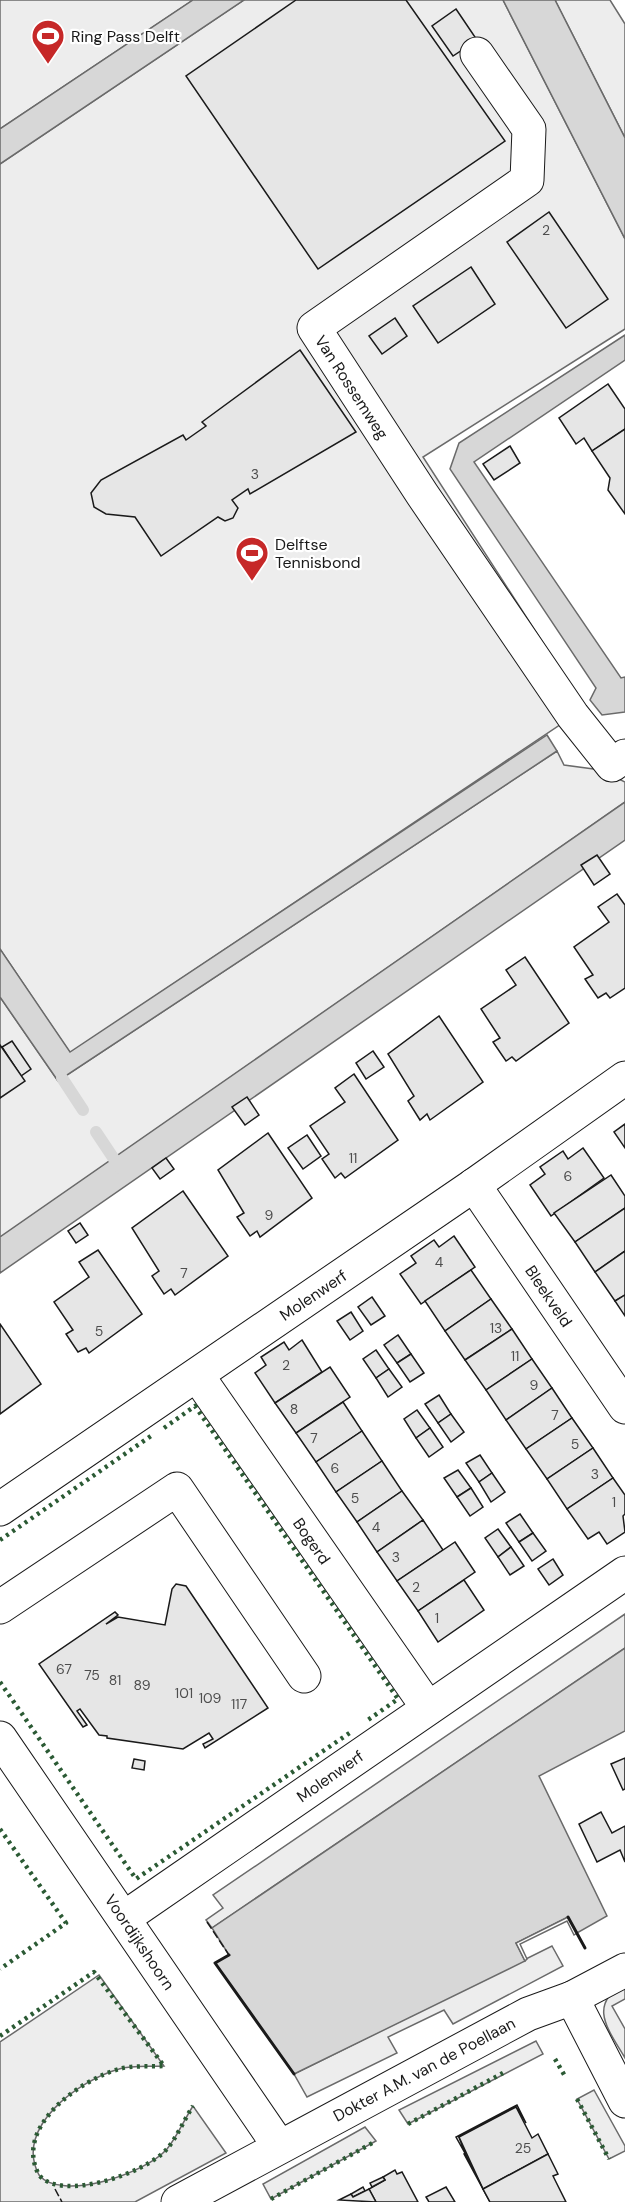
<svg xmlns="http://www.w3.org/2000/svg" width="625" height="2202" viewBox="0 0 625 2202" font-family="'DM Sans',sans-serif">
  <style>
    .green { fill: #ededed; stroke: #6a6a6a; stroke-width: 1.5 }
    .water { fill: #d7d7d7; stroke: #6a6a6a; stroke-width: 1.5 }
    .pier { fill: #fff; stroke: #6a6a6a; stroke-width: 1.5 }
    .lines { fill: none; stroke-linecap: round; stroke-linejoin: round }
    .stream { stroke: #d7d7d7; stroke-width: 12 }
    .building { fill: #e6e6e6; stroke: #1a1a1a; stroke-width: 1.5 }
    .minor-casing { stroke: #1a1a1a; stroke-width: 35 }
    .minor { stroke: #fff; stroke-width: 33 }
    .hedge { stroke: #2b5a34; stroke-width: 4.5; stroke-dasharray: 3 4.5; stroke-linecap: butt }
    .fence { stroke: #1a1a1a; stroke-width: 1.5; stroke-dasharray: 8 3; stroke-linecap: butt }
    .wall { stroke: #1a1a1a; stroke-width: 3 }
    .labels { text-anchor: middle; stroke-width: 4.5; stroke-linejoin: round; paint-order: stroke }
    .number-label { font-size: 14px; fill: #4d4d4d }
    .poi-label { font-size: 16px; fill: #1a1a1a; stroke: #fff; text-anchor: start }
    .street-label { font-size: 16px; fill: #1a1a1a; stroke: #fff }
  </style>
  <rect width="100%" height="100%" fill="#fff"/>
  <g class="green">
    <polygon points="0,0 193,0 0,129"/>
    <polygon points="244,0 503,0 625,239 625,329 423,457 585,708 70,1053 0,949 0,164"/>
    <polygon points="555,0 610,0 625,24 625,138"/>
    <polygon points="557,751 564,765 601,770 625,782 625,802 0,1238 0,997 58,1081"/>
    <polygon points="625,1614 625,1648 212,1928 206,1920 223,1908 213,1895"/>
    <polygon points="552,1946 563,1966 453,2024 444,2010 388,2037 397,2053 307,2097 294,2074"/>
    <path d="M99,1975l65,91c-14,1 -32,-1 -45,3 -39,11 -106,58 -80,106 22,27 106,-1 128,-26 10,-12 17,-29 26,-43l33,47 -91,49h-135v-160z"/>
    <path d="M625,1983v16l-13,7 13,23v29c-17,-29 -38,-53 0,-75z"/>
    <polygon points="536,2041 543,2054 408,2124 399,2110"/>
    <polygon points="594,2090 625,2146 625,2151 609,2159 577,2099"/>
    <polygon points="365,2127 376,2141 271,2199 263,2184"/>
  </g>
  <g class="water">
    <polygon points="193,0 244,0 0,164 0,129"/>
    <polygon points="503,0 555,0 625,138 625,239"/>
    <polygon points="625,335 625,360 474,462 621,678 625,677 625,712 602,715 590,700 596,688 450,469 459,443"/>
    <polygon points="547,735 557,751 58,1081 0,997 0,949 70,1052"/>
    <polygon points="625,802 625,840 0,1273 0,1237"/>
    <polygon points="625,1648 625,1731 539,1776 607,1916 577,1933 568,1917 516,1943 525,1961 294,2074 215,1963 229,1955 212,1928"/>
  </g>
  <polygon class="pier" points="568,1917 577,1933 574,1935 567,1921 520,1944 527,1959 525,1961 516,1943"/>
  <g class="lines">
    <g class="stream">
      <polyline points="62,1078 83,1110"/>
      <polyline points="96,1132 120,1168"/>
    </g>
  </g>
  <g class="building">
    <polygon points="296,0 406,0 505,141 318,269 186,76"/>
    <polygon points="456,9 477,40 453,56 432,26"/>
    <polygon points="549,212 608,299 566,328 507,242"/>
    <polygon points="471,267 495,304 438,343 413,306"/>
    <polygon points="395,318 407,336 382,354 369,336"/>
    <polygon points="300,350 356,432 250,494 248,489 232,500 238,508 233,518 225,521 218,517 161,556 135,517 106,514 94,507 91,493 101,480 183,435 186,440 206,426 202,422"/>
    <polygon points="608,384 625,409 625,429 592,451 584,438 576,444 559,418"/>
    <polygon points="625,429 625,514 608,490 610,478 592,451"/>
    <polygon points="510,446 520,463 494,480 483,464"/>
    <polygon points="597,855 610,874 594,885 581,865"/>
    <polygon points="617,894 625,905 625,988 610,998 606,993 598,998 585,979 593,975 574,947 609,922 598,907"/>
    <polygon points="525,957 569,1023 516,1061 512,1057 506,1061 493,1042 500,1038 481,1009 516,985 506,970"/>
    <polygon points="439,1016 483,1082 430,1120 427,1114 420,1120 408,1101 414,1096 388,1054"/>
    <polygon points="12,1041 31,1069 21,1076 2,1047"/>
    <polygon points="0,1045 25,1081 0,1098"/>
    <polygon points="373,1051 384,1067 366,1079 356,1063"/>
    <polygon points="354,1074 398,1140 345,1178 341,1173 335,1178 322,1159 329,1154 310,1126 345,1102 335,1088"/>
    <polygon points="247,1097 259,1115 245,1125 232,1107"/>
    <polygon points="625,1124 625,1148 614,1132"/>
    <polygon points="268,1133 312,1198 260,1237 257,1231 250,1236 237,1217 244,1213 218,1170"/>
    <polygon points="307,1135 321,1156 303,1169 288,1148"/>
    <polygon points="583,1148 604,1178 551,1216 530,1185 545,1174 540,1167 563,1151 568,1159"/>
    <polygon points="166,1158 174,1169 160,1179 152,1168"/>
    <polygon points="611,1175 625,1196 625,1208 575,1242 554,1213"/>
    <polygon points="183,1191 228,1256 175,1295 171,1289 164,1294 152,1276 159,1271 132,1228"/>
    <polygon points="625,1208 625,1251 595,1272 575,1242"/>
    <polygon points="80,1223 88,1235 76,1243 68,1231"/>
    <polygon points="454,1236 475,1267 421,1304 400,1274 416,1263 411,1256 434,1240 439,1247"/>
    <polygon points="98,1250 142,1314 89,1353 86,1348 78,1352 66,1334 73,1330 54,1302 89,1277 79,1262"/>
    <polygon points="625,1251 625,1295 615,1301 595,1272"/>
    <polygon points="471,1270 491,1299 445,1331 425,1301"/>
    <polygon points="625,1295 625,1316 615,1301"/>
    <polygon points="372,1297 385,1316 371,1325 358,1307"/>
    <polygon points="491,1299 512,1329 465,1360 445,1331"/>
    <polygon points="351,1312 363,1331 350,1340 337,1321"/>
    <polygon points="0,1324 41,1384 0,1414"/>
    <polygon points="512,1329 532,1359 486,1390 465,1360"/>
    <polygon points="398,1335 411,1354 397,1363 384,1345"/>
    <polygon points="302,1340 322,1372 275,1403 255,1373 266,1365 261,1357 284,1342 289,1350"/>
    <polygon points="376,1350 389,1369 376,1378 363,1359"/>
    <polygon points="411,1354 424,1373 410,1382 397,1363"/>
    <polygon points="532,1359 552,1388 506,1420 486,1390"/>
    <polygon points="330,1367 350,1397 296,1433 275,1403"/>
    <polygon points="389,1369 402,1387 388,1397 376,1378"/>
    <polygon points="552,1388 572,1418 526,1449 506,1420"/>
    <polygon points="439,1395 451,1414 438,1423 425,1404"/>
    <polygon points="343,1402 362,1431 316,1462 296,1433"/>
    <polygon points="417,1410 430,1428 416,1438 404,1419"/>
    <polygon points="451,1414 464,1432 451,1442 438,1423"/>
    <polygon points="572,1418 593,1448 547,1479 526,1449"/>
    <polygon points="430,1428 443,1447 429,1457 416,1438"/>
    <polygon points="362,1431 382,1461 336,1492 316,1462"/>
    <polygon points="593,1448 613,1478 567,1509 547,1479"/>
    <polygon points="480,1455 492,1473 479,1482 466,1463"/>
    <polygon points="382,1461 402,1491 357,1522 336,1492"/>
    <polygon points="458,1470 471,1488 457,1497 444,1478"/>
    <polygon points="492,1473 505,1492 491,1502 479,1482"/>
    <polygon points="613,1478 625,1495 625,1514 623,1516 625,1532 607,1544 599,1532 588,1539 567,1509"/>
    <polygon points="471,1488 483,1507 470,1516 457,1497"/>
    <polygon points="402,1491 423,1520 377,1552 357,1522"/>
    <polygon points="520,1514 533,1533 519,1542 506,1523"/>
    <polygon points="423,1520 443,1550 397,1581 377,1552"/>
    <polygon points="498,1529 511,1547 498,1557 485,1538"/>
    <polygon points="533,1533 546,1551 532,1561 519,1542"/>
    <polygon points="455,1542 475,1572 418,1611 397,1581"/>
    <polygon points="511,1547 524,1566 510,1575 498,1557"/>
    <polygon points="553,1559 563,1575 549,1585 538,1569"/>
    <polygon points="464,1580 484,1610 438,1642 418,1611"/>
    <polygon points="176,1584 186,1586 268,1708 205,1748 203,1744 213,1739 209,1733 183,1749 107,1738 107,1736 99,1735 80,1709 77,1711 87,1725 83,1727 39,1664 115,1612 118,1615 106,1624 118,1617 165,1625 172,1589"/>
    <polygon points="625,1758 625,1789 623,1790 611,1764"/>
    <polygon points="134,1759 145,1761 144,1770 132,1768"/>
    <polygon points="601,1812 612,1833 625,1826 625,1862 620,1850 597,1862 579,1824"/>
    <polygon points="517,2105 526,2123 516,2107 459,2137 466,2155 456,2137"/>
    <polygon points="516,2107 532,2138 538,2134 548,2154 483,2189 459,2137"/>
    <polygon points="465,2153 483,2189 490,2202 464,2154"/>
    <polygon points="548,2154 558,2174 553,2176 566,2202 490,2202 483,2189"/>
    <polygon points="395,2170 397,2174 402,2172 418,2202 376,2202 369,2189 385,2180 383,2177"/>
    <polygon points="383,2177 385,2180 372,2187 370,2183"/>
    <polygon points="363,2187 365,2191 353,2197 351,2194"/>
    <polygon points="446,2187 455,2202 429,2202 426,2197"/>
    <polygon points="369,2189 376,2202 339,2200 351,2194 353,2197"/>
  </g>
  <g class="lines">
    <g class="minor-casing">
      <g id="minor">
        <polyline points="477,54 529,129 527,180 314,328 422,494 573,716 612,765 625,756"/>
        <polyline points="474,1185 625,1407"/>
        <polyline points="197,1375 428,1708"/>
        <polyline points="0,1509 474,1185 625,1078"/>
        <polyline points="0,1607 177,1489 304,1676"/>
        <polyline points="0,1738 279,2146"/>
        <polyline points="124,1918 625,1573"/>
        <polyline points="572,1998 625,2101"/>
        <polyline points="178,2202 528,2014 572,1998 625,1970"/>
      </g>
    </g>
    <use href="#minor" class="minor"/>
    <g class="hedge">
      <polyline points="164,1428 195,1406 398,1699 365,1722"/>
      <polyline points="0,1540 151,1436"/>
      <polyline points="0,1682 136,1879 351,1732"/>
      <polyline points="0,1829 66,1923 0,1969"/>
      <path d="M0,2036l94,-64 70,94c-14,1 -32,-1 -45,3 -39,11 -106,58 -80,106 22,27 106,-1 128,-26 10,-12 17,-29 26,-43"/>
      <polyline points="555,2059 566,2078"/>
      <polyline points="577,2099 609,2159"/>
      <polyline points="408,2124 503,2073"/>
      <polyline points="271,2199 376,2141"/>
    </g>
    <g class="fence">
      <polyline points="207,1922 229,1955"/>
      <polyline points="55,2189 62,2202"/>
    </g>
    <g class="wall">
      <polyline points="568,1917 585,1948"/>
      <polyline points="229,1955 215,1963 294,2074"/>
    </g>
  </g>
  <defs>
    <g id="stadium-pin" transform="scale(1.725)"><path d="M0 17L-7.5 6A9.5 9.5 0 1 1 7.5 6Z" fill="#c62828" stroke="#fff"/><path d="M0-5a6.5 5 0 1 0 0 10a6.5 5 0 1 0 0-10ZM-3.5-1.8h7v3.6h-7Z" fill="#fff"/></g>
  </defs>
  <g fill-rule="evenodd">
    <use href="#stadium-pin" x="48" y="36"/>
    <use href="#stadium-pin" x="252" y="553"/>
  </g>
  <g class="labels">
    <g class="number-label">
      <text x="546" y="235">2</text>
      <text x="255" y="479">3</text>
      <text x="353" y="1163">11</text>
      <text x="568" y="1181">6</text>
      <text x="269" y="1220">9</text>
      <text x="439" y="1267">4</text>
      <text x="184" y="1278">7</text>
      <text x="496" y="1333">13</text>
      <text x="99" y="1336">5</text>
      <text x="515" y="1361">11</text>
      <text x="286" y="1370">2</text>
      <text x="534" y="1390">9</text>
      <text x="294" y="1414">8</text>
      <text x="555" y="1420">7</text>
      <text x="314" y="1443">7</text>
      <text x="575" y="1449">5</text>
      <text x="335" y="1473">6</text>
      <text x="595" y="1479">3</text>
      <text x="355" y="1503">5</text>
      <text x="614" y="1507">1</text>
      <text x="376" y="1532">4</text>
      <text x="396" y="1562">3</text>
      <text x="416" y="1592">2</text>
      <text x="437" y="1623">1</text>
      <text x="64" y="1674">67</text>
      <text x="92" y="1680">75</text>
      <text x="115" y="1685">81</text>
      <text x="142" y="1690">89</text>
      <text x="184" y="1698">101</text>
      <text x="210" y="1703">109</text>
      <text x="239" y="1709">117</text>
      <text x="523" y="2153">25</text>
    </g>
    <g class="poi-label">
      <text x="71" y="42">Ring Pass Delft</text>
      <text x="275" y="550">Delftse<tspan x="275" dy="18">Tennisbond</tspan></text>
    </g>
    <g class="street-label">
      <text transform="translate(352 387) rotate(57)" y="6">Van Rossemweg</text>
      <text transform="translate(313 1295) rotate(-34)" y="6">Molenwerf</text>
      <text transform="translate(549 1296) rotate(56)" y="6">Bleekveld</text>
      <text transform="translate(312 1541) rotate(55)" y="6">Bogerd</text>
      <text transform="translate(330 1776) rotate(-35)" y="6">Molenwerf</text>
      <text transform="translate(140 1942) rotate(56)" y="6">Voordijkshoorn</text>
      <text transform="translate(424 2069) rotate(-28)" y="6">Dokter A.M. van de Poellaan</text>
    </g>
  </g>
</svg>
